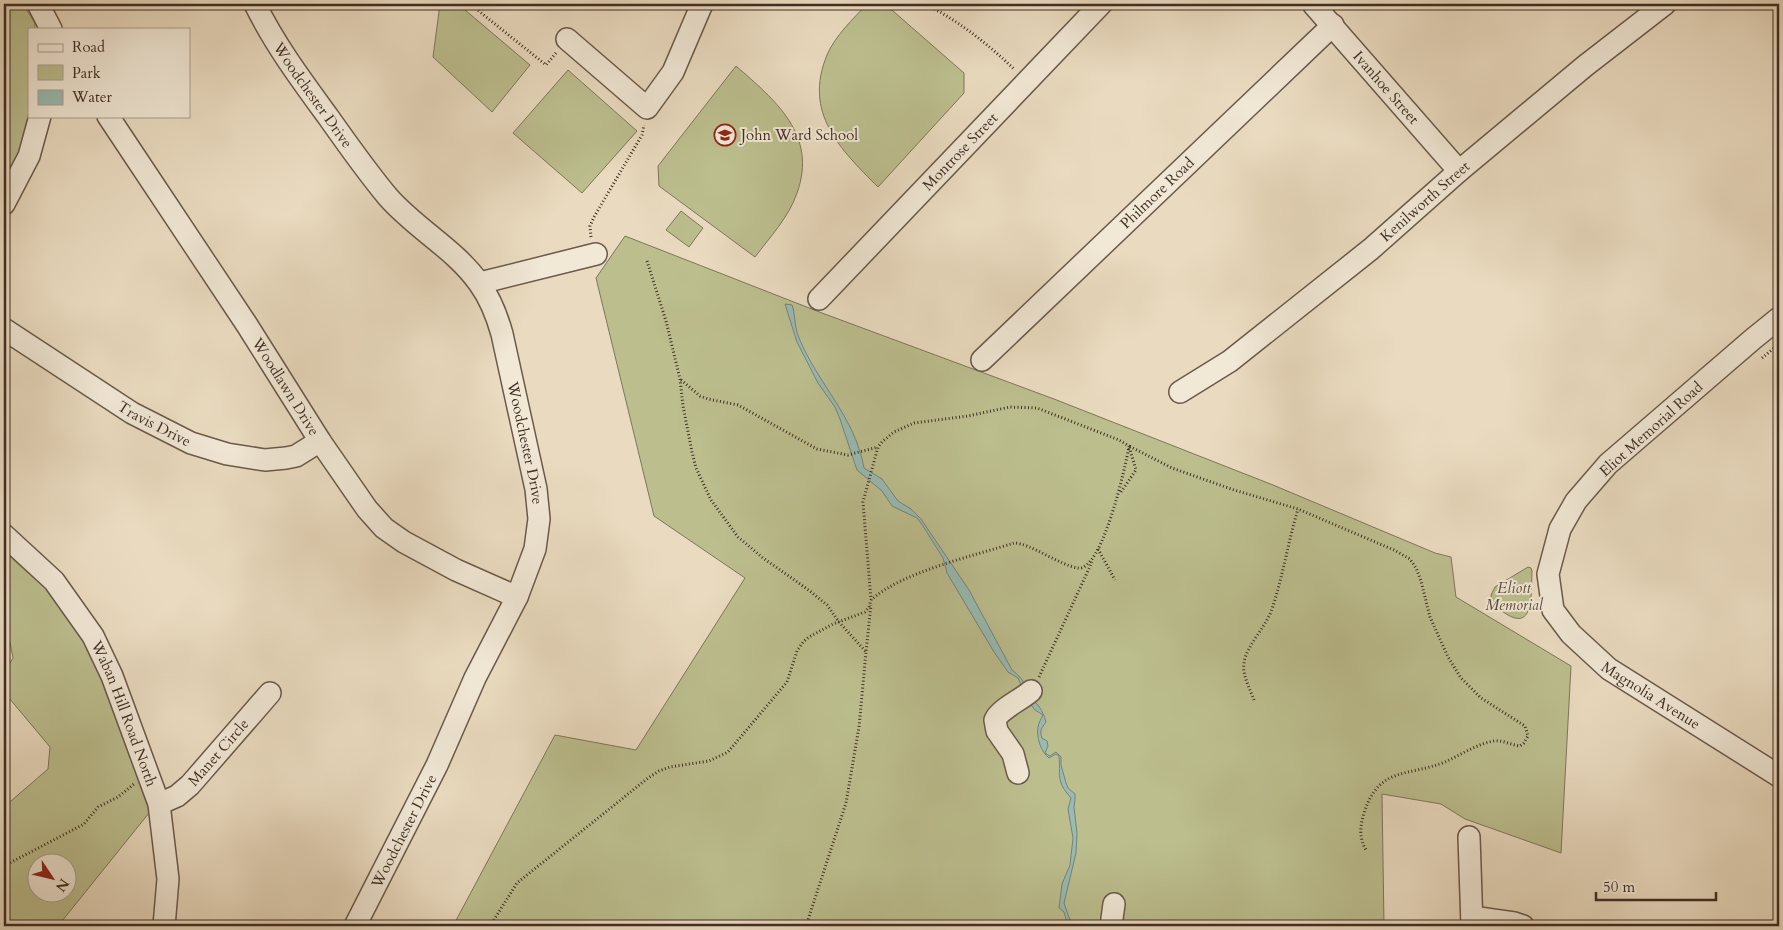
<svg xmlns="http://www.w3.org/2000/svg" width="1783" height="930" viewBox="0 0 1783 930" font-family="Cardo,serif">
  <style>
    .green { fill: #bcbe8e; stroke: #7e765a; fill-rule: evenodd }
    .water { fill: #98bbb3; stroke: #75837a }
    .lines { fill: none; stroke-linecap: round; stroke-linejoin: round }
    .minor-casing { stroke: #6a594c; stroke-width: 24 }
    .path { stroke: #402e25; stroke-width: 3; stroke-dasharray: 1 2.5; stroke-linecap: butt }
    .minor { stroke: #f1e8d6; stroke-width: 21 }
    .labels { text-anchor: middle; stroke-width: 4; stroke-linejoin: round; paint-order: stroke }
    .street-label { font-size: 15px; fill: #402e25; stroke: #f1e8d6 }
    .poi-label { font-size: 15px; fill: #402e25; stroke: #f1e8d6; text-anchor: start }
    .park-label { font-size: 15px; font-style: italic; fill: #594b3a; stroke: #f1e8d6 }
  </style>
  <rect width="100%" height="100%" fill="#eadbc0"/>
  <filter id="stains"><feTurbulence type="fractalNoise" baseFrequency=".004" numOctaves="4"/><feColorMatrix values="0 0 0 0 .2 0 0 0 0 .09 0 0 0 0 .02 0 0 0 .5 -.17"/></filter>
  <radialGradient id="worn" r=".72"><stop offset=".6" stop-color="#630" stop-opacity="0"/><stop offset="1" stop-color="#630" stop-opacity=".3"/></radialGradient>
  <g class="green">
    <polygon points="4,4 23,4 35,23 35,29 29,29 29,114 22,144 4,187"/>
    <polygon points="440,4 458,4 530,65 492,112 433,57"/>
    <path d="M867,4h18l79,69v20l-86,94c-38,-38 -75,-74 -51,-132 8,-19 26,-36 40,-51z"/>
    <path d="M736,66c39,34 82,69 61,127 -8,24 -27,44 -42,64l-96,-71 -1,-20z"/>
    <polygon points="568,70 637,131 582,193 513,133"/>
    <polygon points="681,211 703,228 689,247 666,230"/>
    <polygon points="625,236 822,313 1054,399 1273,485 1435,553 1451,557 1456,597 1571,666 1561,853 1465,819 1441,804 1382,794 1384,926 453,926 555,735 636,750 745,578 654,516 596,278"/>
    <path d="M4,544l33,28 66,90 50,146 -95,118h-54v-119l44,-38 2,-22 -46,-55v-19l9,-15 -9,-46zM38,862h30v30h-30z"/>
    <path d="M1528,567l3,1 1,3c-1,30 2,69 -39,33l-2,-9 4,-8z"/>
  </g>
  <path class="water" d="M785,304l7,1 1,3c2,9 2,21 6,30 19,46 56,79 65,130l18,11 16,22 13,8 10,10 48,71 43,80c14,11 11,14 19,27 8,10 11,11 15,25 -4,6 -7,8 -4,16l5,3 1,5 -3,7 5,3 6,-4 5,5v8l5,18 2,5 7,6v6l-1,7 3,26 -1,20 -12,50 8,23h-4l-4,-14 -5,-4 3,-24 8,-19 3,-27 -5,-29 3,-11c-16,-18 -10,-22 -12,-42l-3,-2 -7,4c-8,-6 -13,-21 -11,-31 1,-5 3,-8 5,-12l-8,-5 -7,-9 -10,-23 -10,-6 -14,-20 -47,-79 -4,-15 -20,-32 -6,-8 -25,-12 -10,-15 -25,-21 -17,-51 -5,-12 -17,-24 -21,-41z"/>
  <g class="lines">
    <g class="minor-casing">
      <g id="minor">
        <polyline points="38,4 51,29"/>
        <path id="s1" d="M255,4c20,41 47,77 74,114 19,27 38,54 59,79 28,32 67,52 91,86 11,15 18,33 23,51l34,155 3,30 -4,30 -18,48 -42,81 -38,87 -82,161"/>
        <path id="s2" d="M1313,4l146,167"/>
        <polyline points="567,39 647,108 673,72 702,4"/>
        <path id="s3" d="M108,116l139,209 73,116 47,68 17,19 20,14 52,28 61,27"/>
        <polyline points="4,204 29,156 40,116"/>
        <polyline points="480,283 596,254"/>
        <path id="s4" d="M819,299l282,-295"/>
        <path id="s5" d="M1779,318l-26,21 -145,125 -32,37 -16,28 -12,45 5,36 18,24 38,35 170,107"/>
        <path id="s6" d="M4,329l128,84 59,30 36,11 38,6 21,-2 10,-2 24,-15"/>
        <path id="s7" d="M982,360l351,-335"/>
        <path id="s8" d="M1180,392l50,-31 141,-112 88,-78 126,-105 80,-62"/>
        <path id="s9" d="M4,535l50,46 39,55 19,40 47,128 9,75 -4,47"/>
        <path d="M1018,773l-5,-19 -16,-23 -2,-11c5,-11 26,-20 36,-29"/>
        <path id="s10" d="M159,804l18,-8 13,-11 80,-92"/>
        <polyline points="1469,837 1472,926"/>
        <polyline points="1472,917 1514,923 1523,926"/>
        <polyline points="1111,926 1114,904"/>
      </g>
    </g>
    <g class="path">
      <polyline points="470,4 546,65 556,53"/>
      <path d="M925,4c34,17 63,40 90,66"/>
      <polyline points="591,237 590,226 594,217 642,135 644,125"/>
      <polyline points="647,261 666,321 680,379 683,406 692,452 696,468 711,500 738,537 763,558 810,591 827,605 839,622 866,652 871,605"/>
      <polyline points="1762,358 1779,344"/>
      <polyline points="681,380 700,396 708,399 738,405 817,449 848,455 878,447"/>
      <path d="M1121,492l15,-22 -7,-24 43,22 62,22 64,19 96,41 16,9 6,9 5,13 9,36 18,40 13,21 20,20 44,28 3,10 -4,7 -4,3c-9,-1 -17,-6 -26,-5 -18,3 -33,14 -49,21 -38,15 -66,4 -81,51 -4,13 -5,25 2,37"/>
      <polyline points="1098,549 1115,580"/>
      <polyline points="1039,677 1092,562"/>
      <path d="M1254,700c-4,-11 -12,-25 -10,-37 2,-17 22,-36 28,-54 11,-33 16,-67 26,-100"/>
      <polyline points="4,866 84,824 98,807 118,797 134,784"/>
      <path d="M490,926l27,-43 131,-105 11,-7 11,-4 39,-6 19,-9 59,-70 10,-31 6,-9 6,-5 24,-13 32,-12 4,-5 2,-7 -8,-98 15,-55 4,-5 12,-10 20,-9 54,-7 42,-9 27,1 82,32 10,6c-3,19 -27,126 -51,122 -19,-3 -48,-25 -64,-25 -41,13 -112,29 -143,57"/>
      <polyline points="806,926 846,803 859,727 866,652"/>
    </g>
    <use href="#minor" class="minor"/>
  </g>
  <defs>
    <g id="school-ring" transform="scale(1.125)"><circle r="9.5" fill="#f1e8d6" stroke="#8f2418" stroke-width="1.5"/><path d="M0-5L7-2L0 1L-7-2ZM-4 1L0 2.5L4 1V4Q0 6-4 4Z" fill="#8f2418"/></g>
  </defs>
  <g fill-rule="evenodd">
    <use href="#school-ring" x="725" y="135"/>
  </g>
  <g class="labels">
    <g class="street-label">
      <text dy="5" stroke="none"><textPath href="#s2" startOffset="111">Ivanhoe Street</textPath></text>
      <text dy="5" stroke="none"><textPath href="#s1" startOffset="108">Woodchester Drive</textPath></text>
      <text dy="5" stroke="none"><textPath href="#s4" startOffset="204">Montrose Street</textPath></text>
      <text dy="5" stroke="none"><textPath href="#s7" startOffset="242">Philmore Road</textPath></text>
      <text dy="5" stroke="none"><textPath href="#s8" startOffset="311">Kenilworth Street</textPath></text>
      <text dy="5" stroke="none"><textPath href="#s3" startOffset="324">Woodlawn Drive</textPath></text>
      <text dy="5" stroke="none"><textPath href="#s6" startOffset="178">Travis Drive</textPath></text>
      <text transform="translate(1651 429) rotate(-42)" y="5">Eliot Memorial Road</text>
      <text dy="5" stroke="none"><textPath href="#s1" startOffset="528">Woodchester Drive</textPath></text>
      <text dy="5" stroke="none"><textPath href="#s5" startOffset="520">Magnolia Avenue</textPath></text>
      <text dy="5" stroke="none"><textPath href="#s9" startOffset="219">Waban Hill Road North</textPath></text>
      <text dy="5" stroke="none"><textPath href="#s10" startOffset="80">Manet Circle</textPath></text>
      <text transform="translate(404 831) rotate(-63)" y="5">Woodchester Drive</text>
    </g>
    <g class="poi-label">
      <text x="741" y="140">John Ward School</text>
    </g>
    <g class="park-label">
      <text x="1514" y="593">Eliott<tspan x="1514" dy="17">Memorial</tspan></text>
    </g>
  </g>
  <rect width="1783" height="930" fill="none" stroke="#eadbc0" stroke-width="20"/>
  <rect x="5" y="5" width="1773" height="920" fill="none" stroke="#402e25" stroke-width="2.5"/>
  <rect x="10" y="10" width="1763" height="910" fill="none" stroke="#402e25"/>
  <rect x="28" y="28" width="162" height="90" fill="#f1e8d6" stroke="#aa9e8f"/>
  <rect x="38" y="44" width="25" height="8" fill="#f1e8d6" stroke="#aa9e8f"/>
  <text x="72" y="52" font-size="15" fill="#402e25">Road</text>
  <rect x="38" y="65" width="25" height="15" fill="#bcbe8e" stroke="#aa9e8f"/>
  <text x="72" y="78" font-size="15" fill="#402e25">Park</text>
  <rect x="38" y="90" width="25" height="15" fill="#98bbb3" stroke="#aa9e8f"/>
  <text x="72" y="102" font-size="15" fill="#402e25">Water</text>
  <g transform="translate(52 878) rotate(125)"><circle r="24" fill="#f1e8d6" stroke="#aa9e8f"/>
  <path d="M0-4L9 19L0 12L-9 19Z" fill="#8f2418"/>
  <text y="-8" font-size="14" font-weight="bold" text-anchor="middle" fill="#402e25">N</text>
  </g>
  <path d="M1596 892v8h120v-8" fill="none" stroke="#402e25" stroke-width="2.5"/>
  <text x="1603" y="892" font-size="15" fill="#402e25" stroke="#f1e8d6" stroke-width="4" paint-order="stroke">50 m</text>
  <rect width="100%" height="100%" filter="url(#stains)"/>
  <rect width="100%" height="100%" fill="url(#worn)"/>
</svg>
